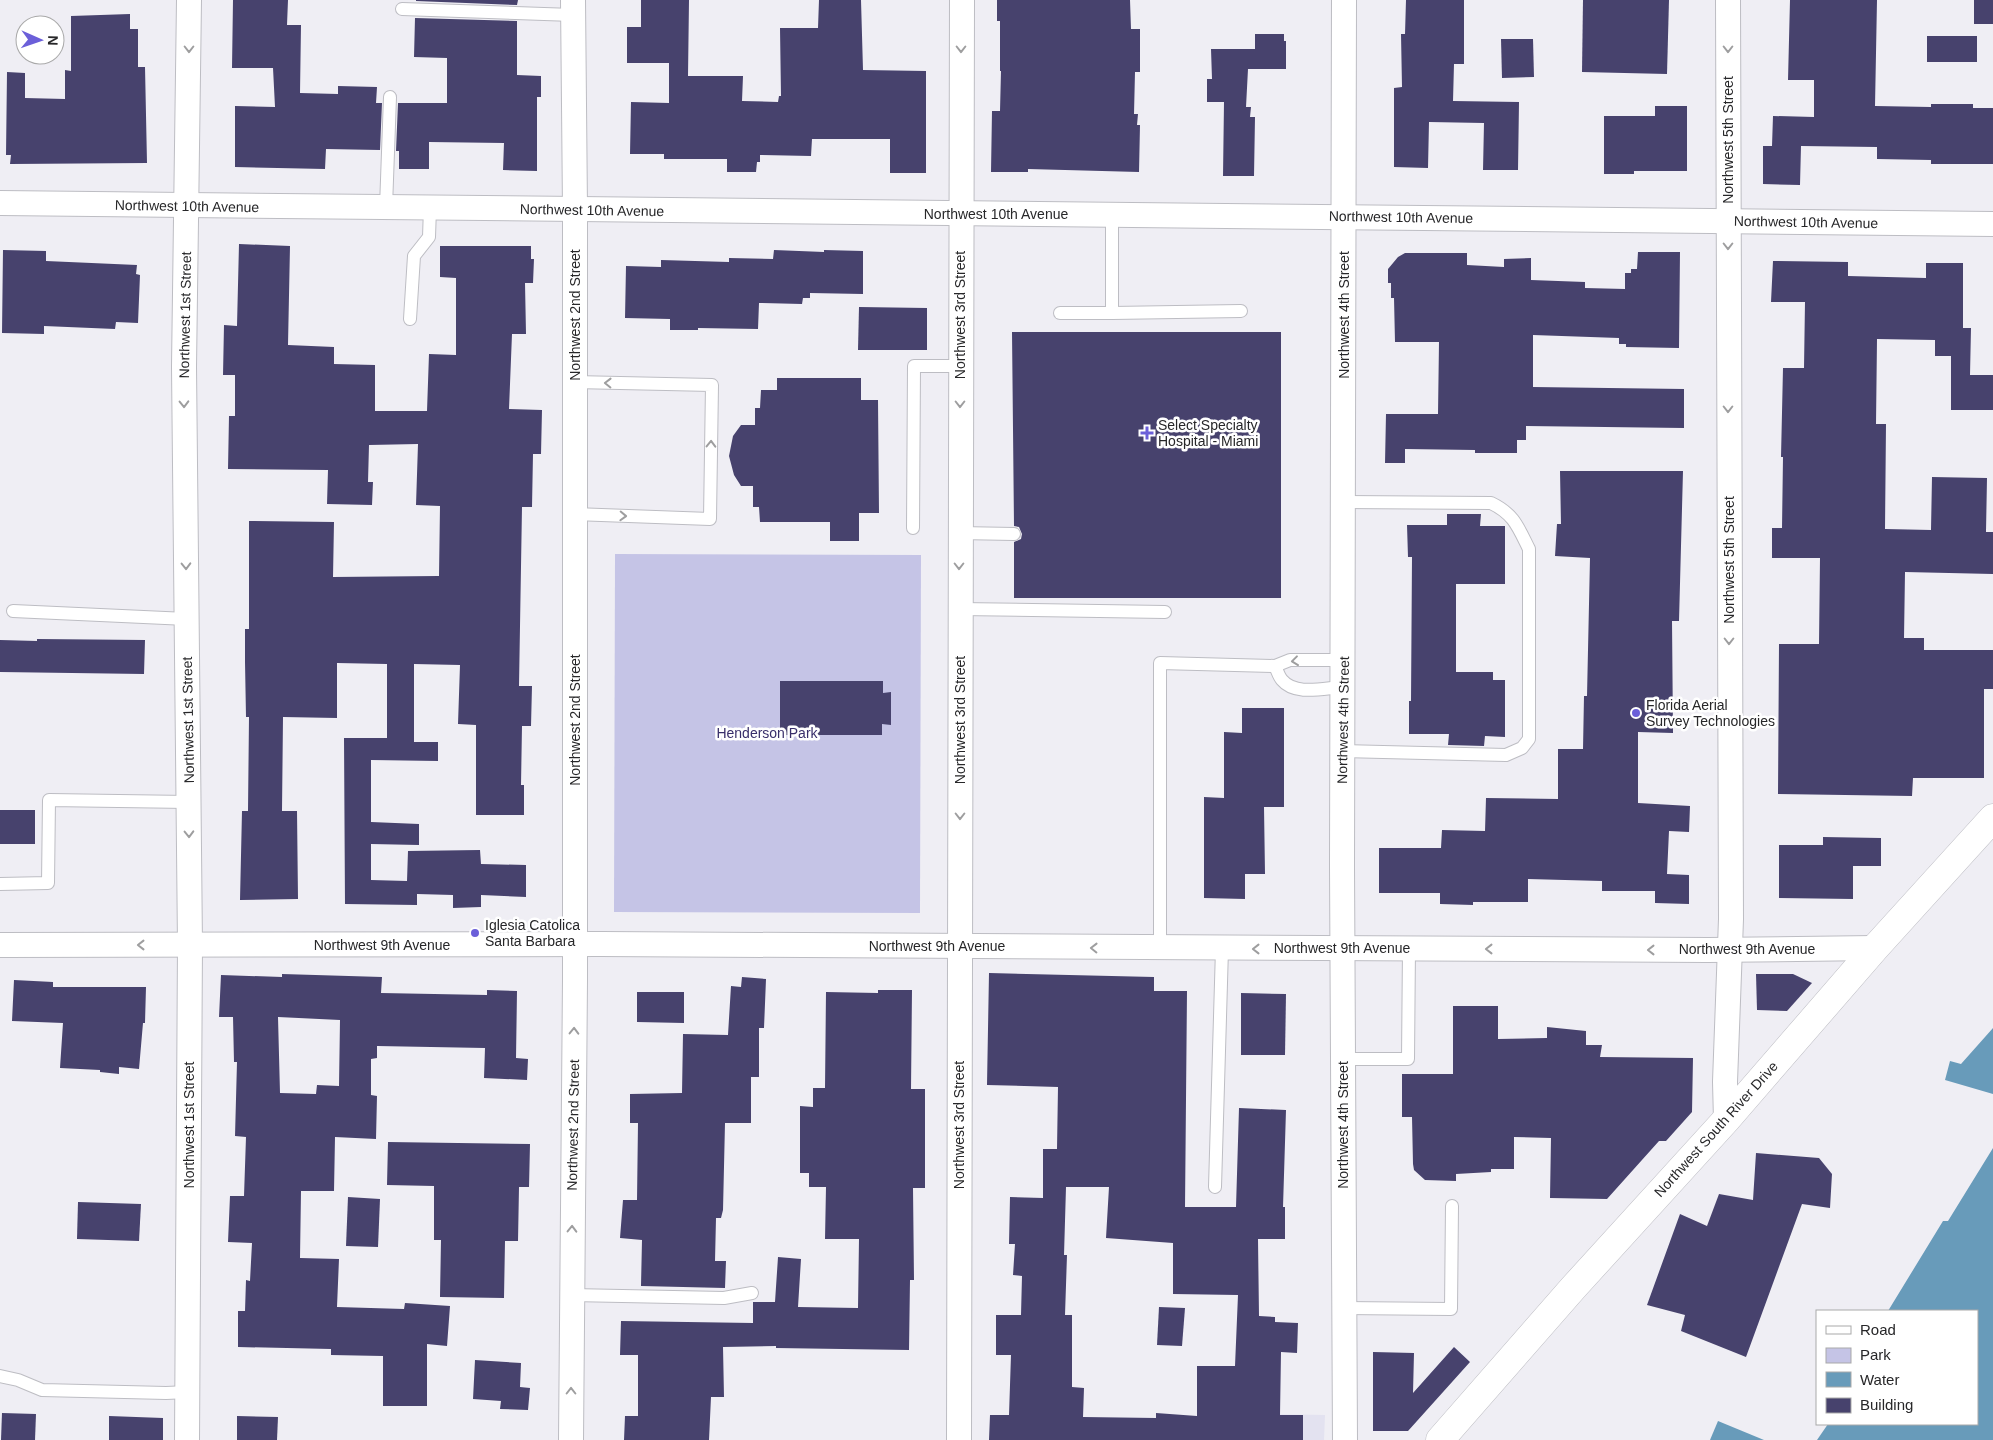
<svg xmlns="http://www.w3.org/2000/svg" width="1993" height="1440" viewBox="0 0 1993 1440" font-family="Helvetica,sans-serif">
  <style>
    .built { fill: #e3e2f0 }
    .green { fill: #c5c4e6 }
    .water { fill: #689bba }
    .building { fill: #47426d; fill-rule: evenodd }
    .lines { fill: none; stroke-linecap: round; stroke-linejoin: round }
    .lane-casing { stroke: #bdbdc3; stroke-width: 14 }
    .street-casing { stroke: #bdbdc3; stroke-width: 26 }
    .secondary-casing { stroke: #bdbdc3; stroke-width: 29 }
    .lane { stroke: #fff; stroke-width: 12 }
    .street { stroke: #fff; stroke-width: 24 }
    .secondary { stroke: #fff; stroke-width: 28 }
    .oneway { stroke: #9e9e9f }
    .poi-dot { fill: #6b5fd9; stroke: #fff; stroke-width: 2 }
    .labels { text-anchor: middle; stroke-width: 5; stroke-linejoin: round; paint-order: stroke }
    .street-label { font-size: 14px; fill: #272729; stroke: #fff }
    .poi-label { font-size: 14px; fill: #272729; stroke: #fff; text-anchor: start }
    .park-label { font-size: 14px; fill: #382e6a; stroke: #fff }
  </style>
  <rect width="100%" height="100%" fill="#efeef4"/>
  <polygon class="built" points="1200,1413 1325,1415 1324,1440 1200,1440"/>
  <polygon class="green" points="615,554 921,555 920,913 614,912"/>
  <g class="water">
    <polygon points="1993,1028 1993,1094 1945,1080 1950,1061 1961,1064"/>
    <polygon points="1993,1148 1993,1440 1817,1440 1828,1424 1977,1424 1977,1311 1888,1311 1943,1221 1948,1221"/>
    <polygon points="1718,1421 1764,1440 1710,1440"/>
  </g>
  <g class="building">
    <polygon points="233,0 288,0 287,25 301,25 300,93 338,94 338,86 377,87 376,103 382,103 380,150 326,149 325,169 235,167 235,106 275,107 273,68 232,68"/>
    <polygon points="416,0 518,0 517,5 416,1"/>
    <polygon points="641,0 689,0 688,76 743,76 742,101 778,102 779,96 781,96 780,28 818,28 819,0 861,0 863,70 926,71 926,173 890,173 890,139 812,139 811,156 760,155 760,162 757,162 756,172 727,172 727,159 664,159 664,154 630,154 631,102 669,103 669,63 627,63 627,27 641,27"/>
    <polygon points="997,0 1130,0 1131,29 1140,29 1140,72 1135,72 1134,114 1138,114 1137,125 1140,125 1139,172 1028,169 1028,172 991,172 992,111 1000,111 1001,71 1000,71 1000,21 997,21"/>
    <polygon points="1406,0 1464,0 1464,64 1454,64 1453,101 1519,102 1518,170 1483,170 1484,123 1429,122 1428,168 1394,167 1394,88 1402,87 1401,34 1405,34"/>
    <polygon points="1583,0 1669,0 1667,74 1582,72"/>
    <polygon points="1790,0 1877,0 1875,106 1931,107 1931,104 1973,104 1973,108 1993,108 1993,164 1931,164 1931,160 1877,159 1877,147 1801,146 1800,185 1763,184 1763,146 1772,146 1773,116 1814,117 1814,80 1788,80"/>
    <rect x="1974" y="0" width="19" height="24"/>
    <polygon points="130,14 130,29 138,29 138,67 145,67 147,163 10,164 11,155 6,155 7,72 25,73 25,98 65,99 65,70 71,71 71,16"/>
    <polygon points="415,18 517,21 517,75 541,76 541,97 537,97 537,171 503,170 504,143 429,142 429,169 399,169 399,151 396,151 398,103 447,103 447,58 414,57"/>
    <polygon points="1255,34 1284,34 1284,41 1286,41 1286,69 1248,69 1246,107 1251,107 1250,117 1255,117 1254,176 1223,176 1224,102 1207,102 1207,79 1212,79 1211,49 1255,49"/>
    <rect x="1927" y="36" width="50" height="26"/>
    <polygon points="1501,39 1533,39 1534,77 1502,78"/>
    <polygon points="1655,106 1687,106 1687,171 1634,171 1634,174 1604,174 1604,116 1655,116"/>
    <polygon points="239,244 290,246 288,345 334,347 334,364 375,365 375,411 427,411 429,354 456,355 456,278 440,277 440,246 531,246 531,259 534,259 533,283 525,283 526,334 512,334 509,409 542,410 541,454 533,454 532,507 522,507 519,686 532,686 531,726 522,726 521,785 524,785 524,815 476,815 476,725 458,724 460,665 414,664 414,742 438,742 438,761 371,760 371,822 419,824 419,845 371,844 371,880 407,881 408,851 480,850 481,864 526,865 526,897 481,895 481,907 453,908 453,895 417,894 417,905 345,904 344,738 387,738 387,664 337,663 337,718 283,717 282,811 297,811 298,899 240,900 242,811 248,811 249,717 246,717 245,662 245,629 249,629 249,521 334,522 333,577 439,576 440,506 416,505 418,444 369,445 368,482 373,482 372,505 327,504 328,470 228,469 229,416 235,416 235,375 223,375 224,325 237,326"/>
    <polygon points="3,250 46,251 46,261 137,265 136,274 140,275 138,323 116,322 115,329 44,326 44,334 2,333"/>
    <polygon points="774,250 824,252 824,250 863,251 863,294 810,293 810,298 803,298 802,304 759,303 758,329 698,328 698,330 670,330 670,319 625,318 626,266 661,267 661,260 729,262 729,258 773,259"/>
    <polygon points="1638,252 1680,252 1679,348 1626,347 1626,344 1619,344 1619,338 1533,335 1533,387 1684,389 1684,428 1526,426 1526,440 1517,440 1517,453 1475,453 1475,450 1405,449 1405,463 1385,463 1386,414 1438,414 1439,342 1395,342 1394,298 1391,298 1391,283 1388,283 1388,269 1398,257 1405,253 1467,253 1467,265 1504,267 1504,259 1531,258 1531,280 1585,282 1585,288 1625,289 1625,273 1631,273 1631,269 1637,269"/>
    <polygon points="1773,261 1848,262 1848,276 1926,278 1926,263 1963,263 1963,328 1971,328 1970,375 1993,375 1993,410 1951,410 1951,356 1935,356 1935,340 1877,339 1876,424 1886,424 1885,529 1931,530 1932,477 1987,478 1986,532 1993,532 1993,574 1905,572 1904,638 1924,638 1924,650 1993,650 1993,689 1984,689 1984,778 1913,778 1912,796 1778,794 1779,644 1819,644 1820,558 1772,558 1772,528 1782,528 1783,457 1781,457 1783,368 1804,368 1805,302 1771,302"/>
    <polygon points="859,307 927,308 927,350 858,350"/>
    <polygon points="1012,332 1281,332 1281,598 1014,598 1014,542 1021,539 1022,534 1019,527 1014,526"/>
    <polygon points="777,378 861,378 861,400 878,400 879,513 859,513 859,541 830,541 830,522 760,522 759,507 753,507 753,486 741,486 734,475 729,456 733,436 741,425 755,425 755,408 760,408 761,390 777,390"/>
    <polygon points="1560,471 1683,471 1679,621 1672,621 1673,733 1638,732 1638,803 1690,806 1689,832 1669,831 1667,874 1689,875 1689,904 1655,903 1655,891 1602,891 1602,881 1528,879 1528,902 1473,902 1473,905 1440,904 1440,893 1379,893 1379,848 1441,848 1442,830 1485,831 1486,798 1558,799 1558,749 1583,749 1584,696 1587,696 1590,558 1555,556 1557,524 1561,524"/>
    <polygon points="1447,514 1481,514 1480,526 1505,526 1505,584 1456,584 1456,672 1493,672 1493,680 1505,680 1505,737 1485,736 1484,746 1448,745 1449,734 1409,734 1409,701 1411,701 1412,557 1408,557 1407,525 1447,525"/>
    <polygon points="37,639 145,640 144,674 0,672 0,640 37,641"/>
    <polygon points="780,681 883,681 883,693 891,692 891,725 882,724 882,735 780,735"/>
    <polygon points="1242,708 1284,708 1284,807 1264,807 1265,874 1245,874 1245,899 1204,898 1204,797 1224,798 1224,732 1242,733"/>
    <rect x="0" y="810" width="35" height="34"/>
    <polygon points="1823,837 1881,838 1881,866 1853,866 1853,899 1779,898 1779,845 1823,845"/>
    <path d="M989,973l165,4v14h33l-2,216h51l3,-99 47,2 -3,97h2v32h-27l1,77 16,1v5l23,1 -1,30 -16,-1 -1,63h23v25h-314l1,-25h19l2,-60h-15v-40h25l1,-39 -9,-1 2,-31h-6l1,-47 33,1v-49h14l1,-62 -71,-2zM1066,1187h43l-3,51 67,5v51l65,1 -3,71h-38v50l-41,-3v5l-73,-1 1,-29 -12,-1v-72h-7l2,-60h-3z"/>
    <path d="M282,974l100,3 -1,16 106,2v-5l30,1 -1,67 12,1 -1,21 -43,-2 1,-30 -108,-2v12l-6,1v36l6,1 -1,43 -41,-2 -1,54h-33l-1,67 39,1 -2,48 67,2 1,-6 45,3 -3,40 -20,-2v62h-44v-50l-52,-1v-6l-93,-2v-36h7l1,-31 4,1 2,-38 -24,-1 2,-46h14l2,-59 -11,-1 2,-74h-3l-1,-45h-14l2,-42 61,2zM278,1017l62,3 -1,66 -22,-1 -1,9 -36,-1z"/>
    <polygon points="1756,974 1793,974 1812,983 1787,1011 1757,1010"/>
    <polygon points="742,977 766,979 764,1028 759,1028 759,1077 751,1077 751,1123 725,1123 723,1210 721,1218 716,1218 715,1261 726,1261 725,1288 641,1286 642,1240 620,1238 623,1200 637,1200 638,1123 630,1123 630,1094 682,1093 683,1034 728,1035 731,986 741,987"/>
    <polygon points="14,980 53,982 53,987 146,987 145,1023 143,1023 139,1069 119,1067 119,1074 100,1072 100,1070 60,1068 63,1023 12,1021"/>
    <polygon points="878,990 912,990 911,1089 925,1089 925,1188 913,1188 914,1280 910,1280 909,1350 776,1348 776,1346 723,1347 724,1397 711,1397 709,1440 624,1440 625,1416 638,1416 638,1355 620,1355 621,1321 753,1323 753,1302 775,1302 778,1257 801,1259 798,1307 858,1308 859,1239 825,1239 826,1187 809,1187 809,1173 800,1173 800,1106 813,1107 813,1088 825,1088 826,992 878,993"/>
    <polygon points="637,992 684,992 684,1023 637,1022"/>
    <polygon points="1241,993 1286,994 1285,1055 1241,1055"/>
    <polygon points="1453,1006 1498,1006 1498,1039 1547,1038 1547,1027 1586,1031 1586,1045 1602,1045 1600,1057 1693,1058 1692,1112 1666,1141 1659,1141 1607,1199 1550,1198 1551,1138 1514,1137 1514,1169 1491,1169 1491,1172 1456,1174 1456,1181 1425,1180 1414,1170 1413,1164 1412,1117 1402,1117 1402,1074 1453,1074"/>
    <polygon points="388,1142 530,1144 529,1187 519,1187 518,1241 505,1241 504,1298 440,1297 441,1240 434,1240 434,1186 387,1185"/>
    <polygon points="1756,1153 1819,1158 1832,1174 1830,1208 1802,1204 1746,1357 1681,1331 1685,1315 1647,1305 1680,1214 1707,1226 1719,1194 1753,1200"/>
    <polygon points="348,1197 380,1199 378,1247 346,1246"/>
    <polygon points="78,1202 141,1204 139,1241 77,1239"/>
    <polygon points="1159,1307 1185,1308 1182,1346 1157,1345"/>
    <polygon points="1454,1347 1470,1362 1408,1431 1373,1431 1373,1352 1414,1353 1413,1393"/>
    <polygon points="475,1360 521,1363 520,1387 530,1388 528,1410 500,1409 501,1401 473,1399"/>
    <polygon points="2,1413 36,1414 35,1440 1,1440"/>
    <polygon points="109,1416 163,1418 163,1440 109,1440"/>
    <polygon points="237,1416 278,1417 277,1440 237,1440"/>
  </g>
  <g class="lines">
    <g class="lane-casing">
      <g id="lane">
        <polyline points="402,9 573,15"/>
        <polyline points="386,207 390,97"/>
        <polyline points="1112,215 1112,313 1241,311"/>
        <polyline points="1060,313 1112,313"/>
        <polyline points="410,319 414,256 429,237 430,208"/>
        <polyline points="574,382 712,385 710,519 574,514"/>
        <polyline points="913,528 914,366 960,366"/>
        <polyline points="959,533 1014,534"/>
        <polyline points="959,609 1165,612"/>
        <polyline points="13,611 187,619"/>
        <path d="M1342,687c-18,1 -47,9 -60,-7 -3,-3 -5,-10 -7,-14l15,-6h53"/>
        <path d="M1342,751l164,4 16,-7 7,-9v-190c-11,-22 -15,-35 -38,-46l-147,-1"/>
        <polyline points="0,884 48,883 49,800 188,802"/>
        <polyline points="1160,948 1160,663 1275,666"/>
        <polyline points="1343,1059 1408,1059 1409,948"/>
        <polyline points="1215,1187 1222,949"/>
        <polyline points="571,1295 724,1298 752,1293"/>
        <polyline points="1343,1308 1451,1309 1452,1206"/>
        <polyline points="0,1376 18,1380 42,1390 166,1393 188,1392"/>
      </g>
    </g>
    <g class="street-casing">
      <g id="street">
        <polyline points="1344,0 1342,867 1345,1440"/>
        <polyline points="0,203 1993,224"/>
        <polyline points="0,945 601,944 1708,950 1875,948"/>
        <polyline points="1726,1120 1725,1082 1731,919 1728,0"/>
        <polyline points="187,1440 190,945 184,367 189,0"/>
        <polyline points="571,1440 575,980 575,210 573,0"/>
        <polyline points="959,1440 962,0"/>
      </g>
    </g>
    <g class="secondary-casing">
      <polyline id="secondary" points="1440,1440 1573,1288 1726,1120 1875,948 1993,818"/>
    </g>
    <use href="#lane" class="lane"/>
    <use href="#street" class="street"/>
    <use href="#secondary" class="secondary"/>
  </g>
  <defs><path id="oneway-chevron" d="M-2-3.5L2.5 0L-2 3.5" fill="none" stroke-width="1.6" stroke-linecap="round" stroke-linejoin="round" transform="scale(1.25)"/></defs>
  <g class="oneway">
    <use href="#oneway-chevron" transform="translate(189 49) rotate(90)"/>
    <use href="#oneway-chevron" transform="translate(961 49) rotate(90)"/>
    <use href="#oneway-chevron" transform="translate(1728 49) rotate(90)"/>
    <use href="#oneway-chevron" transform="translate(1728 246) rotate(90)"/>
    <use href="#oneway-chevron" transform="translate(608 383) rotate(-179)"/>
    <use href="#oneway-chevron" transform="translate(184 404) rotate(89)"/>
    <use href="#oneway-chevron" transform="translate(960 404) rotate(90)"/>
    <use href="#oneway-chevron" transform="translate(1728 409) rotate(90)"/>
    <use href="#oneway-chevron" transform="translate(711 444) rotate(-89)"/>
    <use href="#oneway-chevron" transform="translate(623 516) rotate(2)"/>
    <use href="#oneway-chevron" transform="translate(186 566) rotate(89)"/>
    <use href="#oneway-chevron" transform="translate(959 566) rotate(90)"/>
    <use href="#oneway-chevron" transform="translate(1729 641) rotate(90)"/>
    <use href="#oneway-chevron" transform="translate(1295 661) rotate(173)"/>
    <use href="#oneway-chevron" transform="translate(960 816) rotate(90)"/>
    <use href="#oneway-chevron" transform="translate(189 834) rotate(89)"/>
    <use href="#oneway-chevron" transform="translate(141 945) rotate(-180)"/>
    <use href="#oneway-chevron" transform="translate(1094 948) rotate(-179)"/>
    <use href="#oneway-chevron" transform="translate(1256 949) rotate(180)"/>
    <use href="#oneway-chevron" transform="translate(1489 949) rotate(-180)"/>
    <use href="#oneway-chevron" transform="translate(1651 950) rotate(-180)"/>
    <use href="#oneway-chevron" transform="translate(574 1031) rotate(-89)"/>
    <use href="#oneway-chevron" transform="translate(572 1229) rotate(-89)"/>
    <use href="#oneway-chevron" transform="translate(571 1391) rotate(-90)"/>
  </g>
  <g class="poi-dot">
    <path d="M1144.5 425.5h5v5h5v5h-5v5h-5v-5h-5v-5h5z"/>
    <circle cx="1636" cy="713" r="5"/>
    <circle cx="475" cy="933" r="5"/>
  </g>
  <g class="labels">
    <g class="street-label">
      <text transform="translate(1728 140) rotate(-90)" y="5">Northwest 5th Street</text>
      <text transform="translate(187 206) rotate(1)" y="5">Northwest 10th Avenue</text>
      <text transform="translate(592 210) rotate(1)" y="5">Northwest 10th Avenue</text>
      <text x="996" y="219">Northwest 10th Avenue</text>
      <text transform="translate(1401 217) rotate(1)" y="5">Northwest 10th Avenue</text>
      <text transform="translate(1806 222) rotate(1)" y="5">Northwest 10th Avenue</text>
      <text transform="translate(185 315) rotate(-89)" y="5">Northwest 1st Street</text>
      <text transform="translate(575 315) rotate(-90)" y="5">Northwest 2nd Street</text>
      <text transform="translate(960 315) rotate(-90)" y="5">Northwest 3rd Street</text>
      <text transform="translate(1344 315) rotate(-90)" y="5">Northwest 4th Street</text>
      <text transform="translate(1729 560) rotate(-90)" y="5">Northwest 5th Street</text>
      <text transform="translate(188 720) rotate(-91)" y="5">Northwest 1st Street</text>
      <text transform="translate(575 720) rotate(-90)" y="5">Northwest 2nd Street</text>
      <text transform="translate(960 720) rotate(-90)" y="5">Northwest 3rd Street</text>
      <text transform="translate(1343 720) rotate(-89)" y="5">Northwest 4th Street</text>
      <text x="382" y="950">Northwest 9th Avenue</text>
      <text x="937" y="951">Northwest 9th Avenue</text>
      <text x="1342" y="953">Northwest 9th Avenue</text>
      <text x="1747" y="954">Northwest 9th Avenue</text>
      <text transform="translate(189 1125) rotate(-90)" y="5">Northwest 1st Street</text>
      <text transform="translate(573 1125) rotate(-89)" y="5">Northwest 2nd Street</text>
      <text transform="translate(959 1125) rotate(-90)" y="5">Northwest 3rd Street</text>
      <text transform="translate(1343 1125) rotate(-90)" y="5">Northwest 4th Street</text>
      <text transform="translate(1716 1129) rotate(-48)" y="5">Northwest South River Drive</text>
    </g>
    <g class="poi-label">
      <text x="1158" y="430">Select Specialty<tspan x="1158" dy="16">Hospital - Miami</tspan></text>
      <text x="1646" y="710">Florida Aerial<tspan x="1646" dy="16">Survey Technologies</tspan></text>
      <text x="485" y="930">Iglesia Catolica<tspan x="485" dy="16">Santa Barbara</tspan></text>
    </g>
    <g class="park-label">
      <text x="767" y="738">Henderson Park</text>
    </g>
  </g>
  <rect x="1816" y="1310" width="162" height="115" fill="#ffffff" stroke="#a9a9a9"/>
  <rect x="1826" y="1326" width="25" height="8" fill="#ffffff" stroke="#a9a9a9"/>
  <text x="1860" y="1335" font-size="15" fill="#272729">Road</text>
  <rect x="1826" y="1348" width="25" height="15" fill="#c5c4e6" stroke="#a9a9a9"/>
  <text x="1860" y="1360" font-size="15" fill="#272729">Park</text>
  <rect x="1826" y="1372" width="25" height="15" fill="#689bba" stroke="#a9a9a9"/>
  <text x="1860" y="1385" font-size="15" fill="#272729">Water</text>
  <rect x="1826" y="1398" width="25" height="15" fill="#47426d" stroke="#a9a9a9"/>
  <text x="1860" y="1410" font-size="15" fill="#272729">Building</text>
  <g transform="translate(40 40) rotate(92)"><circle r="24" fill="#ffffff" stroke="#a9a9a9"/>
  <path d="M0-4L9 19L0 12L-9 19Z" fill="#6b5fd9"/>
  <text y="-8" font-size="14" font-weight="bold" text-anchor="middle" fill="#272729">N</text>
  </g>
</svg>
